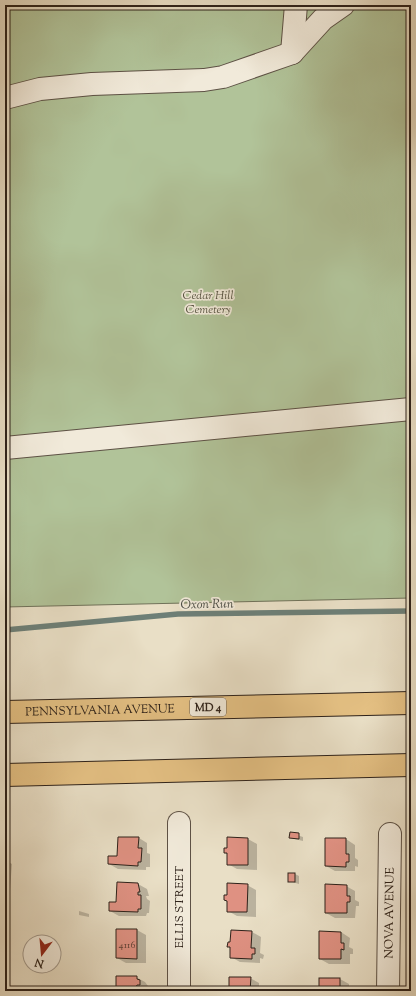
<svg xmlns="http://www.w3.org/2000/svg" width="416" height="996" viewBox="0 0 416 996" font-family="'Sorts Mill Goudy',serif">
  <style>
    .green { fill: #b1c399; stroke: #70725a }
    .shadow { fill: #0003 }
    .lines { fill: none; stroke-linecap: round; stroke-linejoin: round }
    .stream { stroke: #6d7f77; stroke-width: 5.5 }
    .building { fill: #df9182; stroke: #2e221a }
    .minor-casing { stroke: #5d5145; stroke-width: 24 }
    .highway-casing { stroke: #2e221a; stroke-width: 24 }
    .minor { stroke: #f1eada; stroke-width: 22 }
    .highway { stroke: #e4c083; stroke-width: 22 }
    .labels { text-anchor: middle; stroke-width: 3.5; stroke-linejoin: round; paint-order: stroke }
    .number-label { font-size: 10px; fill: #5a3e34 }
    .shield { fill: #f1eada; stroke: #685e54; stroke-width: 1 }
    .shield-label { font-size: 11px; font-weight: bold; fill: #2e221a }
    .park-label { font-size: 12px; font-style: italic; fill: #555240; stroke: #f1eada }
    .street-label { font-size: 12px; fill: #2e221a; stroke: #f1eada }
    .water-label { font-size: 13px; font-style: italic; fill: #4e5048; stroke: #f1eada }
  </style>
  <rect width="100%" height="100%" fill="#e9dfc6"/>
  <filter id="stains"><feTurbulence type="fractalNoise" baseFrequency=".005" numOctaves="4"/><feColorMatrix values="0 0 0 0 .2 0 0 0 0 .09 0 0 0 0 .02 0 0 0 .5 -.17"/></filter>
  <radialGradient id="worn" r=".72"><stop offset=".6" stop-color="#630" stop-opacity="0"/><stop offset="1" stop-color="#630" stop-opacity=".3"/></radialGradient>
  <polygon class="green" points="5,5 411,5 411,598 5,607"/>
  <g class="shadow">
    <polygon points="291,833 303,837 303,841 290,838"/>
    <polygon points="139,838 147,843 147,853 150,854 150,867 146,867 146,870 118,869 109,864"/>
    <polygon points="228,838 248,839 257,844 257,870 237,869 228,864 228,855 225,853 228,849"/>
    <polygon points="346,839 355,845 355,858 358,860 358,867 355,866 355,871 335,871 326,866"/>
    <polygon points="5,860 12,864 10,889 5,888"/>
    <polygon points="295,874 299,876 299,884 289,881"/>
    <polygon points="138,884 147,889 149,896 146,896 147,899 150,901 149,913 147,913 146,916 119,916 110,911"/>
    <polygon points="247,885 256,890 256,917 237,916 228,911 228,902 225,900"/>
    <polygon points="346,886 355,891 355,900 359,902 359,906 356,906 355,918 335,918 326,913"/>
    <polygon points="5,904 9,906 8,930 5,930"/>
    <polygon points="79,911 89,914 89,917 79,915"/>
    <polygon points="117,930 137,930 146,935 146,963 126,963 117,958"/>
    <polygon points="252,932 261,937 260,953 264,955 263,959 260,958 260,963 240,962 231,957 229,943"/>
    <polygon points="341,932 350,938 349,947 353,949 353,954 350,954 350,964 329,964 320,959"/>
    <polygon points="5,947 7,948 6,972 5,972"/>
    <polygon points="136,977 145,982 148,986 148,990 117,991"/>
    <polygon points="250,978 259,983 259,991 230,991"/>
    <polygon points="320,979 340,979 349,984 349,991 320,991"/>
    <polygon points="276,987 281,987 286,991 276,991"/>
  </g>
  <g class="lines">
    <polyline class="stream" points="5,630 178,614 411,611"/>
  </g>
  <g class="building">
    <polygon points="290,832 299,833 299,839 289,838"/>
    <polygon points="118,837 139,837 138,848 142,848 141,862 138,862 138,866 108,864 108,856 117,856"/>
    <polygon points="227,837 248,838 248,865 227,865 227,853 224,853 224,848 227,848"/>
    <polygon points="325,838 346,838 346,854 349,854 349,862 346,862 346,867 325,866"/>
    <rect x="288" y="873" width="7" height="9"/>
    <polygon points="117,882 138,883 140,892 138,892 138,895 141,895 141,909 138,909 138,912 109,911 109,902 116,902"/>
    <polygon points="227,883 248,884 247,912 227,912 227,901 224,900 224,895 227,895"/>
    <polygon points="325,884 347,885 347,896 350,896 350,902 347,902 347,913 325,913"/>
    <polygon points="116,929 137,929 137,959 116,958"/>
    <polygon points="231,930 252,931 251,948 255,948 255,954 252,954 252,959 230,958 230,947 227,947 228,942 230,942"/>
    <polygon points="319,931 341,932 341,943 344,943 344,950 341,949 341,959 319,959"/>
    <polygon points="116,976 137,976 137,979 140,980 140,985 137,985 136,987 140,987 140,991 116,991"/>
    <polygon points="229,977 251,977 250,991 229,991"/>
    <rect x="319" y="978" width="21" height="13"/>
  </g>
  <g class="lines">
    <g class="minor-casing">
      <g id="minor">
        <polyline points="292,53 296,5"/>
        <polyline points="5,98 40,89 92,84 204,80 223,77 292,53 323,19 343,5"/>
        <polyline points="5,448 411,409"/>
        <polyline points="179,991 179,823"/>
        <path id="s1" d="M388,991l2,-157"/>
      </g>
    </g>
    <g class="highway-casing">
      <g id="highway">
        <path id="s2" d="M5,712l406,-9"/>
        <polyline points="5,775 411,765"/>
      </g>
    </g>
    <use href="#minor" class="minor"/>
    <use href="#highway" class="highway"/>
  </g>
  <g class="labels">
    <g class="number-label">
      <text x="127" y="948">4116</text>
    </g>
    <rect class="shield" x="190" y="698" width="36" height="18" rx="3"/>
    <g class="shield-label">
      <text x="208" y="711">MD 4</text>
    </g>
    <g class="park-label">
      <text x="208" y="299">Cedar Hill<tspan x="208" dy="14">Cemetery</tspan></text>
    </g>
    <g class="street-label">
      <text dy="4" stroke="none"><textPath href="#s2" startOffset="95">PENNSYLVANIA AVENUE</textPath></text>
      <text transform="translate(179 907) rotate(-90)" y="4">ELLIS STREET</text>
      <text dy="4" stroke="none"><textPath href="#s1" startOffset="78">NOVA AVENUE</textPath></text>
    </g>
    <g class="water-label">
      <text transform="translate(207 603) rotate(-1)" y="5">Oxon Run</text>
    </g>
  </g>
  <rect width="416" height="996" fill="none" stroke="#e9dfc6" stroke-width="20"/>
  <rect x="6" y="6" width="404" height="984" fill="none" stroke="#2e221a" stroke-width="2"/>
  <rect x="10" y="10" width="396" height="976" fill="none" stroke="#2e221a"/>
  <g transform="translate(42 954) rotate(196)"><circle r="19" fill="#f1eada" stroke="#a39a8d"/>
  <path d="M0-3L7 15L0 10L-7 15Z" fill="#8f2418"/>
  <text y="-6" font-size="11" font-weight="bold" text-anchor="middle" fill="#2e221a">N</text>
  </g>
  <rect width="100%" height="100%" filter="url(#stains)"/>
  <rect width="100%" height="100%" fill="url(#worn)"/>
</svg>
